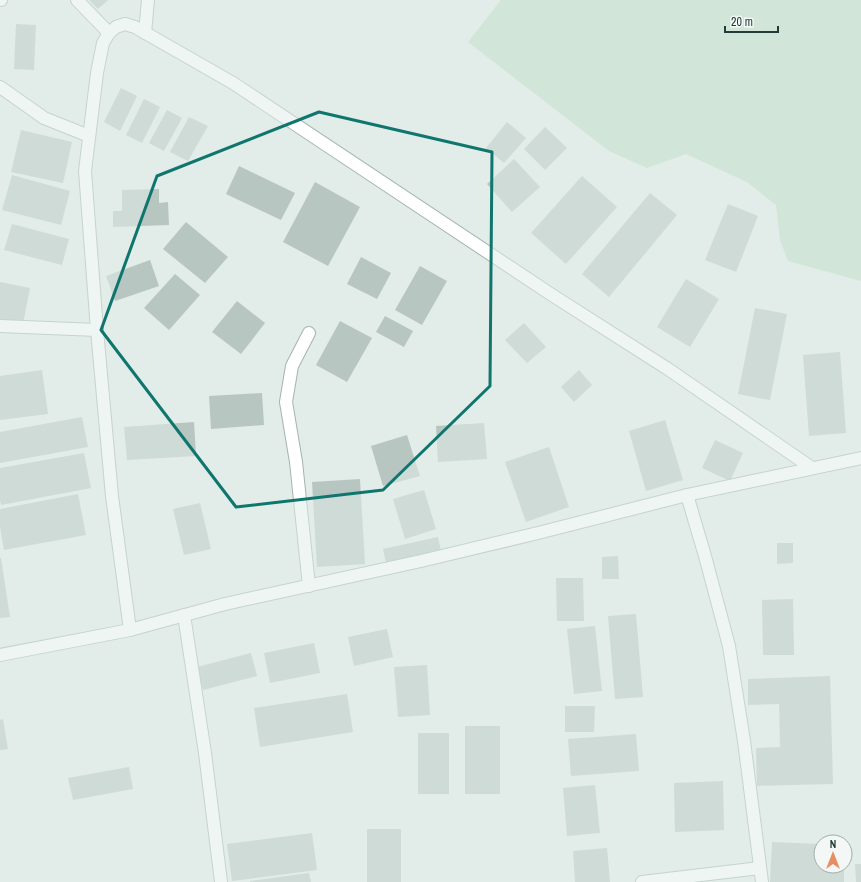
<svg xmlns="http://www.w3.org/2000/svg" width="861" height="882" viewBox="0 0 861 882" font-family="'Archivo Narrow',sans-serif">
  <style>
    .green { fill: #bcdcc7 }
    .building { fill: #b8c6c1 }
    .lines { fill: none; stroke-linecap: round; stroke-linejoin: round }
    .minor-casing { stroke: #a5b4af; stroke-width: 14 }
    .tertiary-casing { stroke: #a5b4af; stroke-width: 14 }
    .minor { stroke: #fff; stroke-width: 12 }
    .tertiary { stroke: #fff; stroke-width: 12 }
    .marked { fill: none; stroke: #0f766e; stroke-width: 3; stroke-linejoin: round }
  </style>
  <rect width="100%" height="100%" fill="#e2ece8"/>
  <polygon class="green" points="501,0 861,0 861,281 788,261 780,240 776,205 747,182 686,154 647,168 609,151 468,42"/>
  <g class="building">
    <polygon points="89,0 108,0 98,9"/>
    <polygon points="16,24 36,25 34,70 14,69"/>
    <polygon points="121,88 137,96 120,131 104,122"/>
    <polygon points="144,99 160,107 142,143 126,135"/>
    <polygon points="167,110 182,118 164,151 149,143"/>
    <polygon points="189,117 208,126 188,161 170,152"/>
    <polygon points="507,122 526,138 504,163 486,148"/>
    <polygon points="545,127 567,148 545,170 524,149"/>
    <polygon points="21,130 72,142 63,183 11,172"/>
    <polygon points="514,159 540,187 512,212 487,184"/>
    <polygon points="239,166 295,193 281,220 226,194"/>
    <polygon points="12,175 70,191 61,225 2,210"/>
    <polygon points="582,176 617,207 566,264 531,233"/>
    <polygon points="315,182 360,207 328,266 283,242"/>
    <polygon points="159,189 159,203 168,202 169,225 113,227 113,211 122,211 122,190"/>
    <polygon points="650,193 677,215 609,297 582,274"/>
    <polygon points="728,204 758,216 736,272 705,260"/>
    <polygon points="186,222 228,257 205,283 163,249"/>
    <polygon points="12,224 69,239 62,265 4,250"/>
    <polygon points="361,257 391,273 377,299 347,284"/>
    <polygon points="150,260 159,286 115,301 106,276"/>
    <polygon points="420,266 447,281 422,325 395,310"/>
    <polygon points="175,274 200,295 169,330 144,308"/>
    <polygon points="686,279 719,299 690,347 657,327"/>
    <polygon points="0,282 30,288 23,324 0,320"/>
    <polygon points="237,301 265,323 241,354 212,332"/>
    <polygon points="755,308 787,314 770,400 738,394"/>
    <polygon points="385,316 413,331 404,347 376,332"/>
    <polygon points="340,321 372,338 347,382 316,365"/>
    <polygon points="524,323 546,347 527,363 505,340"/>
    <polygon points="840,352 846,433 809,436 803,355"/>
    <polygon points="42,370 48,414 0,420 0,376"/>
    <polygon points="579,370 592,385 574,402 561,387"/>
    <polygon points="262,393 264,425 211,429 209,396"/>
    <polygon points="82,417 88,447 0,463 0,432"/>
    <polygon points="665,420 683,480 646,491 629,431"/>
    <polygon points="194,422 196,456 127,460 124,427"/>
    <polygon points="484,423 487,459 438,462 436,426"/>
    <polygon points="407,435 420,476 383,486 371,446"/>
    <polygon points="715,440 743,453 730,481 702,468"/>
    <polygon points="549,447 569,507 526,522 505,462"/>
    <polygon points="84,453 91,488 1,505 0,500 0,468"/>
    <polygon points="360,479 365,564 317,567 312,482"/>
    <polygon points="424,490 436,529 405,539 393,499"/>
    <polygon points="78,494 86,535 4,550 0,527 0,509"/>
    <polygon points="200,503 211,549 184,555 173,509"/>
    <polygon points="438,537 441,551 386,563 383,549"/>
    <polygon points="777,543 793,543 793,563 777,564"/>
    <polygon points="618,556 619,579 602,579 602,557"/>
    <polygon points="0,558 1,558 10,617 0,618"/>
    <polygon points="556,578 583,578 584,621 557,621"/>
    <polygon points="793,599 794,655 763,655 762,600"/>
    <polygon points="636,614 643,697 615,699 608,616"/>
    <polygon points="595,626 602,691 574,694 567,629"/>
    <polygon points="387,629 393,657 354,666 348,637"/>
    <polygon points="314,643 320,673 270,683 264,653"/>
    <polygon points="251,653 257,676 203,690 197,667"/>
    <polygon points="427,665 430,715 398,717 394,667"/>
    <polygon points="830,676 833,784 757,786 756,748 780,747 779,704 748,705 748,679"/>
    <polygon points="347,694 353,732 260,747 254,708"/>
    <polygon points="565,706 595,706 594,732 565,732"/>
    <polygon points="3,719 8,749 0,750 0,720"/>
    <rect x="465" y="726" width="35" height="68"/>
    <rect x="418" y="733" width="31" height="61"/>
    <polygon points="636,734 639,771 571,776 568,739"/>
    <polygon points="129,767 133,789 73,800 68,778"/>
    <polygon points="723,781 724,830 675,832 674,783"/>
    <polygon points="595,785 600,833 567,836 563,788"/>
    <rect x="367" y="829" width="34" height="53"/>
    <polygon points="312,833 317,870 232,881 227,844"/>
    <polygon points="772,842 821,844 821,866 844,866 844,882 770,882"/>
    <polygon points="607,848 610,882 575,882 573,851"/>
    <polygon points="855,864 861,864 861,882 856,882"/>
    <polygon points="309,873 311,882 250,882 250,881"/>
  </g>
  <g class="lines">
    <g class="minor-casing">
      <g id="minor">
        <polyline points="0,0 1,0"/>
        <polyline points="77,0 109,33"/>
        <polyline points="145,33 148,0"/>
        <polyline points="0,87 44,118 89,136"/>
        <polyline points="0,326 97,330"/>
        <polyline points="687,495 705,556 729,646 744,741 762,882"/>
        <polyline points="309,586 296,462 286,402 292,366 309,333"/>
        <polyline points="184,615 205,753 221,882"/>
        <polyline points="130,630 112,496 97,330 85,171 97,73 103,43 109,33 116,27 125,24 135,27 233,83 552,295 668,369 812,468"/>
        <polyline points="642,882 760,868"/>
      </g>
    </g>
    <g class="tertiary-casing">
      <polyline id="tertiary" points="0,655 130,630 225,604 421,561 538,533 687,495 861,458"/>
    </g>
    <use href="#minor" class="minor"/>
    <use href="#tertiary" class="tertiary"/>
  </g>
  <path d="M0 0H861V882H0ZM319,112l173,40 -2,234 -107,104 -147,17 -135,-177 56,-154z" fill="#e2ece8" fill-opacity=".55" fill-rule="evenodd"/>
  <path class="marked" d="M319,112l173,40 -2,234 -107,104 -147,17 -135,-177 56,-154z"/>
  <g transform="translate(833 854)"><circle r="19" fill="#f3f8f6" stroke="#a0adaa"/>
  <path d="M0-3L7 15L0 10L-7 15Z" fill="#ea8c62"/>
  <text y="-6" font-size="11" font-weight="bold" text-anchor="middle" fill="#233c37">N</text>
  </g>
  <path d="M725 26v6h53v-6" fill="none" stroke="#233c37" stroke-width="2"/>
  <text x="731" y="26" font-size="12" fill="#233c37" stroke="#f3f8f6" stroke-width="3" paint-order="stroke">20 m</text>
</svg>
